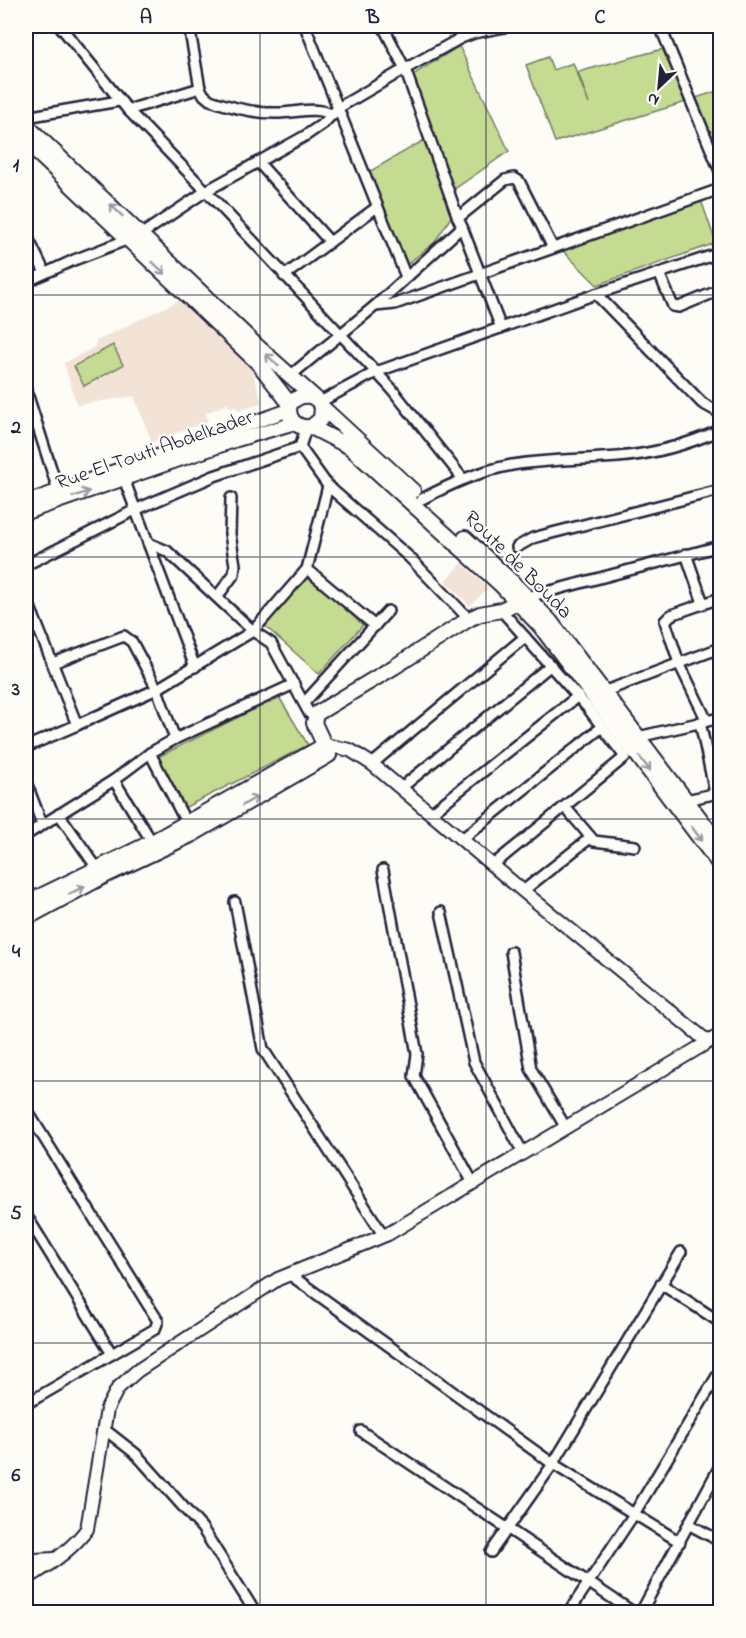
<svg xmlns="http://www.w3.org/2000/svg" width="746" height="1638" viewBox="0 0 746 1638" font-family="'Indie Flower',sans-serif">
  <style>
    .built { fill: #f2e3d6 }
    .green { fill: #c4db91; stroke: #737e66; stroke-width: 1.5 }
    .lines { fill: none; stroke-linecap: round; stroke-linejoin: round }
    .minor-casing { stroke: #22223b; stroke-width: 14 }
    .tertiary-casing { stroke: #22223b; stroke-width: 16 }
    .secondary-casing { stroke: #22223b; stroke-width: 18 }
    .minor { stroke: #fdfcf7; stroke-width: 9 }
    .tertiary { stroke: #fdfcf7; stroke-width: 12 }
    .secondary { stroke: #fdfcf7; stroke-width: 14 }
    .oneway { stroke: #9a9aa2 }
    .grid { fill: none; stroke: #22223b; stroke-width: 1.5; stroke-opacity: 0.55 }
    .labels { text-anchor: middle; stroke-width: 5; stroke-linejoin: round; paint-order: stroke }
    .street-label { font-size: 21px; fill: #22223b; stroke: #fdfcf7 }
    .neatline { fill: none; stroke: #22223b; stroke-width: 2 }
    .grid-label { font-size: 20px; text-anchor: middle; font-weight: bold; fill: #22223b }
  </style>
  <rect width="100%" height="100%" fill="#fdfcf7"/>
  <filter id="ink" filterUnits="userSpaceOnUse"><feTurbulence type="fractalNoise" baseFrequency=".0167" numOctaves="2"/><feDisplacementMap in="SourceGraphic" scale="12" xChannelSelector="R" yChannelSelector="G"/><feConvolveMatrix kernelMatrix="1 2 1 2 8 2 1 2 1" color-interpolation-filters="sRGB"/></filter>
  <g filter="url(#ink)">
    <g class="built">
      <polygon points="184,298 248,357 262,403 239,411 236,407 231,408 227,404 206,413 208,421 152,442 134,396 77,405 64,363 95,347 96,341"/>
      <polygon points="462,563 488,588 470,606 445,581"/>
    </g>
    <g class="green">
      <polygon points="459,46 509,151 453,190 411,76"/>
      <polygon points="663,49 686,102 555,142 526,65 548,57 553,70 573,63 589,104 578,72"/>
      <polygon points="720,90 720,163 693,99"/>
      <polygon points="426,139 453,214 435,242 405,266 367,173"/>
      <polygon points="700,197 716,243 597,285 559,247"/>
      <polygon points="113,345 123,365 84,386 74,366"/>
      <polygon points="308,576 363,625 319,674 264,625"/>
      <polygon points="279,697 308,745 184,808 158,757"/>
    </g>
    <g class="lines">
      <g class="minor-casing">
        <g id="minor">
          <polyline points="60,26 128,110 206,191 391,388 463,479"/>
          <path d="M189,26l11,62 4,7 6,5c20,7 42,13 64,13 21,1 39,-8 59,2"/>
          <polyline points="305,26 406,277"/>
          <polyline points="383,26 405,69 461,38 474,33 510,26"/>
          <polyline points="660,26 720,171"/>
          <polyline points="128,110 200,88"/>
          <polyline points="26,117 119,101"/>
          <polyline points="258,162 330,242"/>
          <polyline points="462,227 501,328"/>
          <polyline points="26,234 45,273"/>
          <polyline points="659,273 673,306 679,307 720,290"/>
          <polyline points="284,276 377,207"/>
          <polyline points="26,282 74,260 142,234 206,191 305,136 324,123 338,108 405,69 458,218"/>
          <polyline points="596,294 702,403 720,413"/>
          <polyline points="375,306 395,304 720,189"/>
          <polyline points="290,376 375,306 462,227 458,218 505,180 514,178 519,181 553,248"/>
          <polyline points="26,390 58,490"/>
          <polyline points="320,402 376,372 596,294 720,253"/>
          <polyline points="306,428 300,447 328,486 307,569"/>
          <polyline points="124,479 195,667"/>
          <polyline points="328,486 409,557 469,619"/>
          <path d="M422,499c29,-15 57,-28 90,-34 35,-6 71,-5 106,-8 35,-3 71,-13 102,-27"/>
          <polyline points="148,543 167,551 253,631 271,643 309,713 315,716"/>
          <polyline points="517,547 533,538 548,534 720,490"/>
          <polyline points="686,554 703,603"/>
          <polyline points="26,565 135,510 214,476 300,447"/>
          <polyline points="26,597 77,725 157,689 175,739"/>
          <polyline points="217,597 234,574 235,565 230,534 231,498"/>
          <polyline points="528,597 720,546"/>
          <polyline points="26,632 37,627"/>
          <polyline points="53,663 124,636 132,642 157,689 253,631 307,569 375,626"/>
          <polyline points="603,692 720,648"/>
          <polyline points="304,703 388,611"/>
          <polyline points="707,721 679,663 665,621 671,615 720,598"/>
          <polyline points="700,722 715,793"/>
          <polyline points="638,737 720,718"/>
          <polyline points="26,747 77,725"/>
          <polyline points="150,753 187,824"/>
          <polyline points="707,753 720,751"/>
          <polyline points="372,764 525,637"/>
          <polyline points="114,780 152,842"/>
          <polyline points="26,782 42,824"/>
          <polyline points="401,788 551,665"/>
          <polyline points="686,800 718,793"/>
          <polyline points="565,807 594,841 635,846"/>
          <polyline points="431,813 578,696"/>
          <polyline points="59,814 97,868"/>
          <polyline points="26,835 114,780 150,753 175,739 294,684"/>
          <polyline points="462,839 602,727"/>
          <polyline points="493,865 625,757 587,707 501,610"/>
          <polyline points="383,870 417,1054 414,1076 473,1183"/>
          <polyline points="523,891 590,838"/>
          <polyline points="235,902 263,1049 384,1236"/>
          <polyline points="441,912 474,1062 523,1153"/>
          <polyline points="511,952 531,1069 566,1128"/>
          <polyline points="26,1109 158,1321 155,1329 26,1404"/>
          <polyline points="26,1215 112,1354"/>
          <polyline points="289,1274 553,1464 680,1542"/>
          <polyline points="661,1284 720,1322"/>
          <polyline points="104,1429 136,1454 202,1528 255,1612"/>
          <polyline points="361,1431 633,1612"/>
          <polyline points="690,1525 720,1541"/>
          <polyline points="491,1552 553,1464 681,1252"/>
          <polyline points="396,1612 401,1610 414,1612"/>
          <polyline points="569,1612 634,1514 720,1371"/>
          <polyline points="641,1612 720,1466"/>
        </g>
      </g>
      <g class="tertiary-casing">
        <g id="tertiary">
          <polyline points="26,502 289,410"/>
          <polyline points="26,513 237,440 295,423"/>
          <polyline points="325,745 350,750 372,764 523,891 708,1042"/>
          <polyline points="26,1564 34,1560 54,1559"/>
          <path d="M26,1579c22,-13 46,-29 61,-50l20,-120 11,-21 19,-17 141,-92 110,-45 332,-199"/>
        </g>
      </g>
      <g class="secondary-casing">
        <g id="secondary">
          <polyline points="26,125 258,347 314,397"/>
          <path d="M26,142l232,221 32,41c-4,15 7,25 21,23l10,-8 1,-12c-7,-15 -22,-14 -32,-3"/>
          <polyline points="322,407 413,491"/>
          <polyline points="311,427 350,447 500,584 541,627 720,865"/>
          <polyline points="465,538 511,581 550,621 720,845"/>
          <polyline points="26,903 152,842 325,745"/>
          <polyline points="26,918 102,877 193,834 329,755 314,723 316,714 394,667 469,619 480,614 501,610 528,597"/>
        </g>
      </g>
      <use href="#minor" class="minor"/>
      <use href="#tertiary" class="tertiary"/>
      <use href="#secondary" class="secondary"/>
    </g>
    <defs><path id="oneway-shaft" d="M-6 0H5M1.5-3L5.5 0L1.5 3" fill="none" stroke-width="1.6" stroke-linecap="round" stroke-linejoin="round" transform="scale(1.5)"/></defs>
    <g class="oneway">
      <use href="#oneway-shaft" transform="translate(116 210) rotate(-137)"/>
      <use href="#oneway-shaft" transform="translate(159 268) rotate(43)"/>
      <use href="#oneway-shaft" transform="translate(272 360) rotate(-137)"/>
      <use href="#oneway-shaft" transform="translate(81 494) rotate(-19)"/>
      <use href="#oneway-shaft" transform="translate(645 764) rotate(53)"/>
      <use href="#oneway-shaft" transform="translate(250 801) rotate(-30)"/>
      <use href="#oneway-shaft" transform="translate(697 834) rotate(53)"/>
      <use href="#oneway-shaft" transform="translate(77 890) rotate(-27)"/>
    </g>
  </g>
  <path class="grid" d="M260,26v1586M486,26v1586M26,295h694M26,557h694M26,819h694M26,1081h694M26,1343h694"/>
  <g class="labels">
    <g class="street-label">
      <text transform="translate(154 449) rotate(-19)" y="7">Rue El Touti Abdelkader</text>
      <text transform="translate(519 564) rotate(45)" y="7">Route de Bouda</text>
    </g>
  </g>
  <rect width="746" height="1638" fill="none" stroke="#fdfcf7" stroke-width="66"/>
  <g transform="translate(659 87) rotate(206)" stroke="#fdfcf7" stroke-width="4.5" paint-order="stroke">
  <path d="M0-4.5L10 22L0 15L-10 22Z" fill="#22223b"/>
  <text y="-9" font-size="16" font-weight="bold" text-anchor="middle" fill="#22223b">N</text>
  </g>
  <rect x="33" y="33" width="680" height="1572" class="neatline"/>
  <g class="grid-label">
    <text x="146" y="23">A</text>
    <text x="373" y="23">B</text>
    <text x="600" y="23">C</text>
    <text x="16" y="171">1</text>
    <text x="16" y="433">2</text>
    <text x="16" y="695">3</text>
    <text x="16" y="957">4</text>
    <text x="16" y="1219">5</text>
    <text x="16" y="1481">6</text>
  </g>
</svg>
